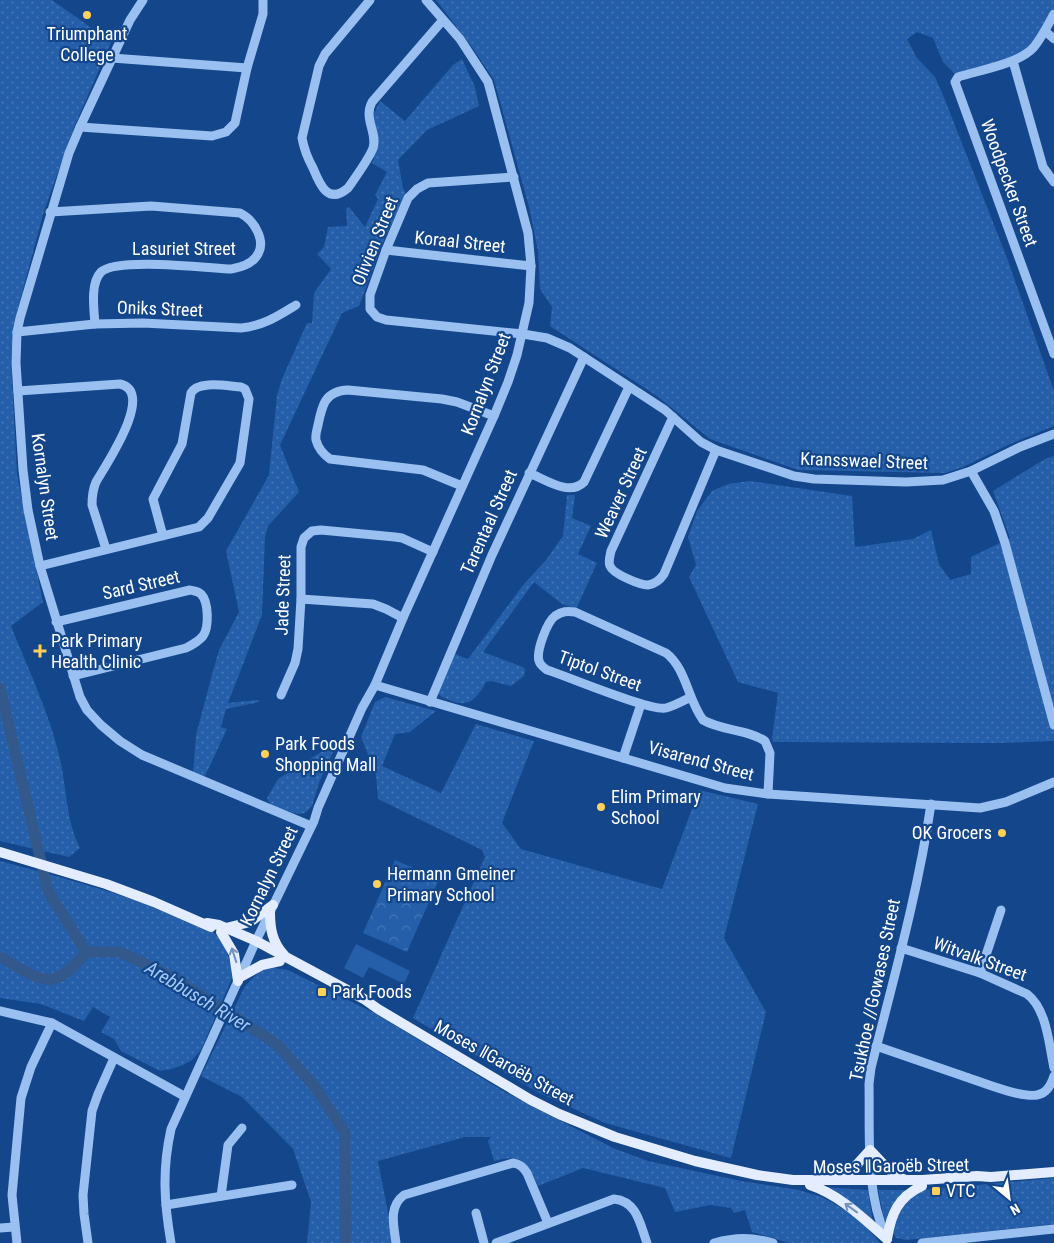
<svg xmlns="http://www.w3.org/2000/svg" width="1054" height="1243" viewBox="0 0 1054 1243" font-family="'Roboto Condensed',sans-serif">
  <style>
    .grass { fill: url(#grass-dots) }
    .park { fill: url(#park-crowns) }
    .garden { fill: #255fa9 }
    .lines { fill: none; stroke-linecap: round; stroke-linejoin: round }
    .river { stroke: #33598c; stroke-width: 11 }
    .minor { stroke: #99c0f0; stroke-width: 9 }
    .major { stroke: #e3edff; stroke-width: 10 }
    .oneway { stroke: #7191bf }
    .poi-dot { fill: #ffd159; stroke: #13468a; stroke-width: 2 }
    .labels { text-anchor: middle; stroke-width: 4.5; stroke-linejoin: round; paint-order: stroke }
    .poi-label { font-size: 18px; fill: #fff; stroke: #13468a; text-anchor: start }
    .street-label { font-size: 18px; fill: #fff; stroke: #13468a }
    .water-label { font-size: 19px; font-style: italic; fill: #a5caf8; stroke: #13468a }
  </style>
  <defs>
    <pattern id="grass-dots" width="8" height="8" patternUnits="userSpaceOnUse" patternTransform="scale(1.25)"><rect width="8" height="8" fill="#255fa9"/><path d="M2 2h.1M6 6h.1" fill="none" stroke="#4677b6" stroke-width="1.8" stroke-linecap="round"/></pattern>
    <pattern id="park-crowns" width="20" height="18" patternUnits="userSpaceOnUse" patternTransform="scale(1.25)"><rect width="20" height="18" fill="#255fa9"/><path d="M2 6a3 3 0 1 1 6 0M12 15a3 3 0 1 1 6 0" fill="none" stroke="#4677b6"/></pattern>
  </defs>
  <rect width="100%" height="100%" fill="#13468a"/>
  <g class="grass">
    <path d="M0,0h52l59,42 -36,83 -31,86 -31,116 -2,32 6,115 26,128 -32,24c17,43 39,88 49,133 7,30 6,62 20,89l-11,9 -69,-16z"/>
    <polygon points="436,0 1054,0 1054,14 1030,50 958,77 943,62 933,38 917,32 907,39 917,58 935,77 945,100 1007,258 1054,391 1054,426 1010,444 963,467 945,473 798,470 710,439 657,396 550,326 552,307 540,289 538,251 529,207 494,80 472,47"/>
    <polygon points="462,59 475,87 479,106 427,130 398,160 403,188 406,194 383,242 359,306 342,313 280,445 299,492 268,526 265,537 262,615 228,703 259,700 259,702 226,709 221,727 227,729 205,776 193,773 196,735 213,671 219,650 239,612 226,551 269,475 277,395 282,379 307,323 312,323 314,293 331,269 317,254 324,247 328,227 347,226 346,209 349,207 365,227 378,199 375,195 387,172 372,163 374,159 373,116 380,101 405,121 453,65"/>
    <polygon points="1054,456 1054,741 1000,743 773,742 772,739 778,693 738,682 689,577 696,565 688,537 697,511 712,491 728,484 750,481 852,496 855,547 913,539 931,530 939,564 950,580 971,574 971,557 1010,538 993,491 1045,459"/>
    <path d="M567,495h8l-3,23 19,8 -13,28 19,9 -21,46 -14,-5 -28,-22 -51,70 40,15 2,3 -1,6 -13,10 -20,-5 -5,1c-13,24 -21,26 -46,14l-2,-3 17,-39 13,5 56,-75 22,-24 17,-24z"/>
    <polygon points="385,697 436,711 410,732 395,734 382,766 441,793 476,724 534,741 502,823 521,849 662,889 699,790 758,804 724,938 766,1012 731,1158 605,1123 539,1093 413,1018 485,857 482,850 378,799 376,775 361,737 375,702"/>
    <polygon points="329,747 333,752 319,783 312,806 305,813 298,814 271,806 267,798 278,779"/>
    <path d="M0,861c58,15 120,32 175,54 13,6 28,10 39,18 13,11 17,29 18,45l-31,72 -9,10 -9,5 -12,4 -11,2 -39,-20 -7,-12 -13,-7 9,-15 -17,-10 -9,14 -43,-17 -41,-6z"/>
    <path d="M273,968l15,2 88,44 129,78 108,56 35,13 93,20 58,9 23,7 36,20 22,26h-91l-37,-11 -7,-22 -11,3 -3,-5 -21,-3 -35,7 -10,-24 -82,-20 -45,18c-11,-24 -15,-33 -44,-25l-6,-20 3,-4h-26l-87,24 16,82h-87l4,-41 -18,-53 -51,-52 -41,-21 44,-90 15,-15z"/>
    <polygon points="1054,1178 1054,1224 906,1240 896,1238 892,1231 902,1203 923,1190"/>
    <polygon points="822,1187 868,1190 873,1223"/>
    <path d="M878,1190h28c-12,12 -18,21 -20,38z"/>
  </g>
  <polygon class="park" points="395,860 439,879 407,952 363,933"/>
  <polygon class="garden" points="356,944 410,971 404,984 369,967 363,978 344,968"/>
  <g class="lines">
    <g class="river">
      <polyline points="0,688 48,891 86,952 120,952 176,979 277,1044 315,1087 345,1133 346,1243"/>
      <path d="M0,957c42,23 51,38 86,-5"/>
    </g>
    <g class="minor">
      <polyline points="143,0 130,20 80,127 69,153 20,318 17,332 16,363 23,470 28,510 40,566 80,697 87,710 101,725 120,741 142,755 311,826"/>
      <path d="M370,0l-45,54 -6,12 -17,72c2,11 6,21 11,30 7,17 15,37 35,20 7,-10 21,-29 25,-40 5,-15 -10,-29 -1,-46l71,-82"/>
      <path d="M1054,14c-6,11 -12,23 -20,33 -15,17 -54,23 -76,30l-3,5 99,272"/>
      <polyline points="1045,31 1054,39"/>
      <polyline points="112,58 247,68"/>
      <polyline points="1013,61 1043,167 1054,182"/>
      <polyline points="80,127 212,136 226,132 235,123 247,68 263,14 263,0"/>
      <polyline points="514,177 428,183 417,189 408,198 386,250 370,295 370,309 377,317 386,320 523,334 547,338 570,348 665,410 701,442 716,450 794,476 814,479 906,482 943,480 971,471 1020,447 1054,434"/>
      <path d="M50,212l101,-6 89,7c14,7 28,29 16,44 -6,8 -16,10 -25,12 -23,-1 -115,-12 -130,3 -11,11 -7,38 -6,52"/>
      <polyline points="386,250 531,266"/>
      <path d="M17,332l78,-8 48,-1 98,5c22,-2 37,-12 55,-23"/>
      <path d="M18,391l102,-7c36,8 -15,82 -24,98 -3,7 -4,15 -4,23l14,44"/>
      <path d="M673,417l-62,134c-1,5 -3,11 -1,15 3,8 30,19 38,19 7,-1 12,-5 16,-11l52,-124"/>
      <polyline points="971,471 994,511 1005,543 1054,725"/>
      <path d="M529,473c16,6 40,24 55,9l45,-95"/>
      <path d="M462,486l-39,-16 -93,-11c-7,-5 -12,-11 -14,-19 -1,-5 1,-10 2,-15 4,-20 7,-34 30,-35l94,9 15,3 37,14"/>
      <path d="M40,566l159,-39 9,-9 32,-55 9,-64 -4,-10 -4,-2c-14,-1 -43,-7 -50,6l-9,51 -29,55 10,37"/>
      <polyline points="301,599 373,604 386,609 403,618"/>
      <path d="M56,622l134,-32c4,1 8,1 11,4 8,8 8,34 2,42 -5,6 -11,9 -17,12l-113,28"/>
      <polyline points="375,685 725,788 768,794 980,808 1006,802 1054,782"/>
      <polyline points="281,695 295,663 298,649 301,599 301,547 304,538 312,531 321,530 395,537 402,538 433,552"/>
      <path d="M691,697c-8,4 -17,9 -25,11 -15,4 -99,-32 -119,-38 -4,-3 -7,-5 -8,-9 -3,-10 8,-39 16,-45 7,-5 12,-5 20,-4l91,41c20,15 22,47 37,67 19,11 44,9 62,21l5,12 -2,41"/>
      <polyline points="430,702 492,555 584,357"/>
      <polyline points="623,758 641,704"/>
      <polyline points="315,818 318,808 362,708 375,685 403,618 494,416 508,382 517,355 529,303 531,266 528,233 488,82 460,39 426,0"/>
      <path d="M901,948l79,25 47,21c20,15 22,51 27,74"/>
      <polyline points="980,973 1001,910"/>
      <polyline points="0,1011 52,1023 184,1096"/>
      <path d="M876,1046c29,10 58,20 87,30 18,6 57,22 74,19 10,-2 14,-10 17,-19"/>
      <polyline points="221,1196 228,1145 242,1128"/>
      <polyline points="166,1205 292,1185"/>
      <polyline points="476,1213 484,1243"/>
      <polyline points="0,1228 14,1227"/>
      <path d="M886,1237c-21,-46 -16,-104 -17,-153l2,-16c22,-87 47,-175 60,-264"/>
      <polyline points="17,1243 12,1195 21,1098 31,1067 52,1023"/>
      <polyline points="88,1243 84,1214 83,1195 92,1111 98,1094 114,1058"/>
      <path d="M171,1243c-7,-41 -9,-73 0,-114l85,-188 58,-120"/>
      <path d="M396,1243c-2,-17 -8,-36 8,-48l109,-32c7,1 10,4 14,10l21,50"/>
      <path d="M496,1243l118,-44c23,2 26,25 33,44"/>
      <path d="M714,1243c22,-6 37,-6 59,0"/>
      <polyline points="922,1243 1054,1229"/>
    </g>
    <g class="major">
      <polyline points="0,852 106,884 154,902 211,927"/>
      <path d="M270,912c0,16 2,30 14,43"/>
      <polyline points="207,923 219,925 256,941 364,999 378,1009 531,1100 559,1114 615,1137 695,1161 757,1175 793,1180 922,1180 977,1176 991,1177 1054,1172"/>
      <polyline points="226,928 250,922 273,905"/>
      <polyline points="221,932 234,954 238,981"/>
      <polyline points="240,977 262,965 280,961"/>
      <path d="M836,1179l14,-7 20,-22c11,11 21,25 36,30"/>
      <path d="M810,1185c30,10 53,33 77,54"/>
      <path d="M887,1239c4,-25 11,-42 35,-53"/>
    </g>
  </g>
  <defs><path id="oneway-shaft" d="M-6 0H5M1.5-3L5.5 0L1.5 3" fill="none" stroke-width="1.6" stroke-linecap="round" stroke-linejoin="round" transform="scale(1.25)"/></defs>
  <g class="oneway">
    <use href="#oneway-shaft" transform="translate(234 955) rotate(-108)"/>
    <use href="#oneway-shaft" transform="translate(851 1208) rotate(-144)"/>
  </g>
  <g class="poi-dot">
    <circle cx="87" cy="15" r="5"/>
    <path d="M37.5 643.5h5v5h5v5h-5v5h-5v-5h-5v-5h5z"/>
    <circle cx="265" cy="754" r="5"/>
    <circle cx="601" cy="807" r="5"/>
    <circle cx="1002" cy="833" r="5"/>
    <circle cx="377" cy="884" r="5"/>
    <rect x="317" y="987" width="10" height="10" rx="2.5"/>
    <rect x="931" y="1186" width="10" height="10" rx="2.5"/>
  </g>
  <g class="labels">
    <g class="poi-label">
      <text x="87" y="40" text-anchor="middle">Triumphant<tspan x="87" dy="21">College</tspan></text>
      <text x="51" y="647">Park Primary<tspan x="51" dy="21">Health Clinic</tspan></text>
      <text x="275" y="750">Park Foods<tspan x="275" dy="21">Shopping Mall</tspan></text>
      <text x="611" y="803">Elim Primary<tspan x="611" dy="21">School</tspan></text>
      <text x="992" y="839" text-anchor="end">OK Grocers</text>
      <text x="387" y="880">Hermann Gmeiner<tspan x="387" dy="21">Primary School</tspan></text>
      <text x="332" y="998">Park Foods</text>
      <text x="946" y="1197">VTC</text>
    </g>
    <g class="street-label">
      <text transform="translate(1009 183) rotate(70)" y="6">Woodpecker Street</text>
      <text transform="translate(375 241) rotate(-68)" y="6">Olivien Street</text>
      <text transform="translate(460 242) rotate(6)" y="6">Koraal Street</text>
      <text x="184" y="255">Lasuriet Street</text>
      <text transform="translate(160 309) rotate(2)" y="6">Oniks Street</text>
      <text transform="translate(486 384) rotate(-69)" y="6">Kornalyn Street</text>
      <text transform="translate(864 461) rotate(2)" y="6">Kransswael Street</text>
      <text transform="translate(45 487) rotate(82)" y="6">Kornalyn Street</text>
      <text transform="translate(621 493) rotate(-65)" y="6">Weaver Street</text>
      <text transform="translate(489 522) rotate(-66)" y="6">Tarentaal Street</text>
      <text transform="translate(141 585) rotate(-13)" y="6">Sard Street</text>
      <text transform="translate(283 595) rotate(-88)" y="6">Jade Street</text>
      <text transform="translate(600 671) rotate(20)" y="6">Tiptol Street</text>
      <text transform="translate(701 761) rotate(15)" y="6">Visarend Street</text>
      <text transform="translate(269 876) rotate(-64)" y="6">Kornalyn Street</text>
      <text transform="translate(980 959) rotate(20)" y="6">Witvalk Street</text>
      <text transform="translate(875 990) rotate(-78)" y="6">Tsukhoe //Gowases Street</text>
      <text transform="translate(504 1063) rotate(29)" y="6">Moses ǁGaroëb Street</text>
      <text transform="translate(891 1166) rotate(-1)" y="6">Moses ǁGaroëb Street</text>
    </g>
    <g class="water-label">
      <text transform="translate(198 996) rotate(31)" y="7">Arebbusch River</text>
    </g>
  </g>
  <g transform="translate(1009 1198) rotate(151)" stroke="#13468a" stroke-width="4" paint-order="stroke">
  <path d="M0-4L9 19L0 12L-9 19Z" fill="#ffffff"/>
  <text y="-8" font-size="14" font-weight="bold" text-anchor="middle" fill="#ffffff">N</text>
  </g>
</svg>
